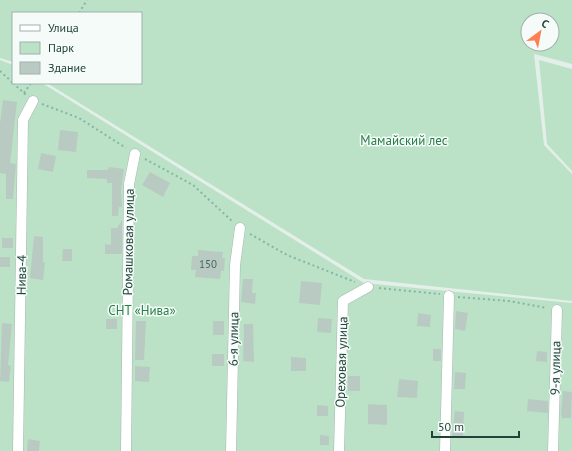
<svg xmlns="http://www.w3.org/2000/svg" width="572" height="451" viewBox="0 0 572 451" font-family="'PT Sans',sans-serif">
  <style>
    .green { fill: #bbe2c6; fill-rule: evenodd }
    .building { fill: #b9cac3 }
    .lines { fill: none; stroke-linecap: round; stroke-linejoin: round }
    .street-casing { stroke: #a6b8b2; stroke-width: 11 }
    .path { stroke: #81b6a6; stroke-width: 2; stroke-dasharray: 2 3; stroke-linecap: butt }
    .street { stroke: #fff; stroke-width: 10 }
    .labels { text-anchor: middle; stroke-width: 3; stroke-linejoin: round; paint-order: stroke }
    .number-label { font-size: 11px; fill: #47655c }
    .park-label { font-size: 13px; fill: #277e49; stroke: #f5fbf8 }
    .street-label { font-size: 13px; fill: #21433a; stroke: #f5fbf8 }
  </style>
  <rect width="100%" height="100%" fill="#e4efea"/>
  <g class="green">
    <path d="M0,0h572v64l-38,-10 10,91 28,29v127l-208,-22 -317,-196h94v-70h-128v49l-13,-4zM528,20h24v24h-24z"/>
    <polygon points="0,60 13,65 13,83 42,83 364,283 572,303 572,451 0,451"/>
    <polygon points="539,60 572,69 572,171 547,144"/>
  </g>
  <g class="building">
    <polygon points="3,100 17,102 10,163 16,164 13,199 6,199 6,174 0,173 0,123"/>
    <polygon points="60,130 78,132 76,152 58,150"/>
    <polygon points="41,153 56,156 53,172 38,169"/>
    <polygon points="109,167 124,169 121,190 122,207 119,207 118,216 112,216 112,183 107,183 107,179 87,178 87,170 108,170"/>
    <polygon points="150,172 170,183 163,197 142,185"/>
    <polygon points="122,220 122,254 105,254 105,244 111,245 111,228 117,228"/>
    <polygon points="34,236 43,237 43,262 45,262 43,280 30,278"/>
    <rect x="2" y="238" width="11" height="10"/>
    <polygon points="63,249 72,249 72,261 62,261"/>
    <polygon points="198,250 223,252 222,258 225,258 224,271 221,271 220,279 195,277 196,270 191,270 192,256 198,256"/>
    <rect x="0" y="257" width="10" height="10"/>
    <polygon points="243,279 253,279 252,293 256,293 255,304 241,302"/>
    <polygon points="301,281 322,283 320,305 299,303"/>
    <polygon points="456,311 468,313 465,331 455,329"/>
    <polygon points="418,313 431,315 430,327 417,326"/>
    <polygon points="318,318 332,319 331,333 317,332"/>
    <rect x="106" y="319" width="11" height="10"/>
    <polygon points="136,321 146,321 144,360 135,360"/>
    <rect x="213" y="321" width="11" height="14"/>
    <polygon points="2,323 12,324 8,365 11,366 9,382 0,381"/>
    <polygon points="244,324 253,324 254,362 243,361"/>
    <rect x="433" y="349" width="8" height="12"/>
    <polygon points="537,351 547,352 547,362 536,361"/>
    <rect x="212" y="354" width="12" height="12"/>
    <polygon points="291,357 306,358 306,371 291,371"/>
    <polygon points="135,366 150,367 149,382 135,381"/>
    <polygon points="455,372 466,373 465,389 454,389"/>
    <rect x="348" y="376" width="12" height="15"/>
    <polygon points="399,379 418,381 417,398 397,397"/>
    <polygon points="563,391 572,392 571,418 562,418 561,414"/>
    <polygon points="528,399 548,401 548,413 527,411"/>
    <polygon points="368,404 387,405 387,425 368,424"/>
    <polygon points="317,405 328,406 328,416 317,416"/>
    <polygon points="455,411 464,412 463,436 452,436"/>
    <polygon points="320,435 329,436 329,445 320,445"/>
    <polygon points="28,439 40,441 39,451 27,451"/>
  </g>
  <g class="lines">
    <g class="street-casing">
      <g id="street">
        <polyline points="18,451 23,120 33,101"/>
        <polyline points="126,451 129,184 135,154"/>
        <polyline points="231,451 235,265 240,228"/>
        <polyline points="339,451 343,301 368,287"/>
        <polyline points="445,451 449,296"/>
        <polyline points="553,451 557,310"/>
      </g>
    </g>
    <g class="path">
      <polyline points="79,13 87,0"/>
      <polyline points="0,71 13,83"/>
      <polyline points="13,83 26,95"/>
      <polyline points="24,93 31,83"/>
      <polyline points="42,104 79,118 126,148"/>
      <polyline points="145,159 193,185 232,221"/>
      <polyline points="250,234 287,255 355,282"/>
      <polyline points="379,288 440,294"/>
      <polyline points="458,297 509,301 547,308"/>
    </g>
    <use href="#street" class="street"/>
  </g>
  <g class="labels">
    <g class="number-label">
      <text x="208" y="268">150</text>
    </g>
    <g class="park-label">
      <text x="404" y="145">Мамайский лес</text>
      <text x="142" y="315">СНТ «Нива»</text>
    </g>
    <g class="street-label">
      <text transform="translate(128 242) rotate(-89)" y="5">Ромашковая улица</text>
      <text transform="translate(21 275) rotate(-89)" y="5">Нива-4</text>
      <text transform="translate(233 339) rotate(-89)" y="5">6-я улица</text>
      <text transform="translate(341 362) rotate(-88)" y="5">Ореховая улица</text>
      <text transform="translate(555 368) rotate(-89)" y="5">9-я улица</text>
    </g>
  </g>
  <rect x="12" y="12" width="130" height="72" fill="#f5fbf8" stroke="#a0b1ac"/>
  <rect x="20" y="25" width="20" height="6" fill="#ffffff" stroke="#a0b1ac"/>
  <text x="48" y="32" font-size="12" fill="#21433a">Улица</text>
  <rect x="20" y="42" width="20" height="12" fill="#bbe2c6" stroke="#a0b1ac"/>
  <text x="48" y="52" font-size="12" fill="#21433a">Парк</text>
  <rect x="20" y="62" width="20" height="12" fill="#b9cac3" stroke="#a0b1ac"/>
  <text x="48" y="72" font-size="12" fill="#21433a">Здание</text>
  <g transform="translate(540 32) rotate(32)"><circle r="19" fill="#f5fbf8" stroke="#a0b1ac"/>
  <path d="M0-3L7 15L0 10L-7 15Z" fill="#ff7e52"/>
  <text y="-6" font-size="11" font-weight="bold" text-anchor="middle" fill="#21433a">С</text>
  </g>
  <path d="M432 431v6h87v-6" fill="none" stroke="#21433a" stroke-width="2"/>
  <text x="438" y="431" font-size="12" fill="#21433a" stroke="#f5fbf8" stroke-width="3" paint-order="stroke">50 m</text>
</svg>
